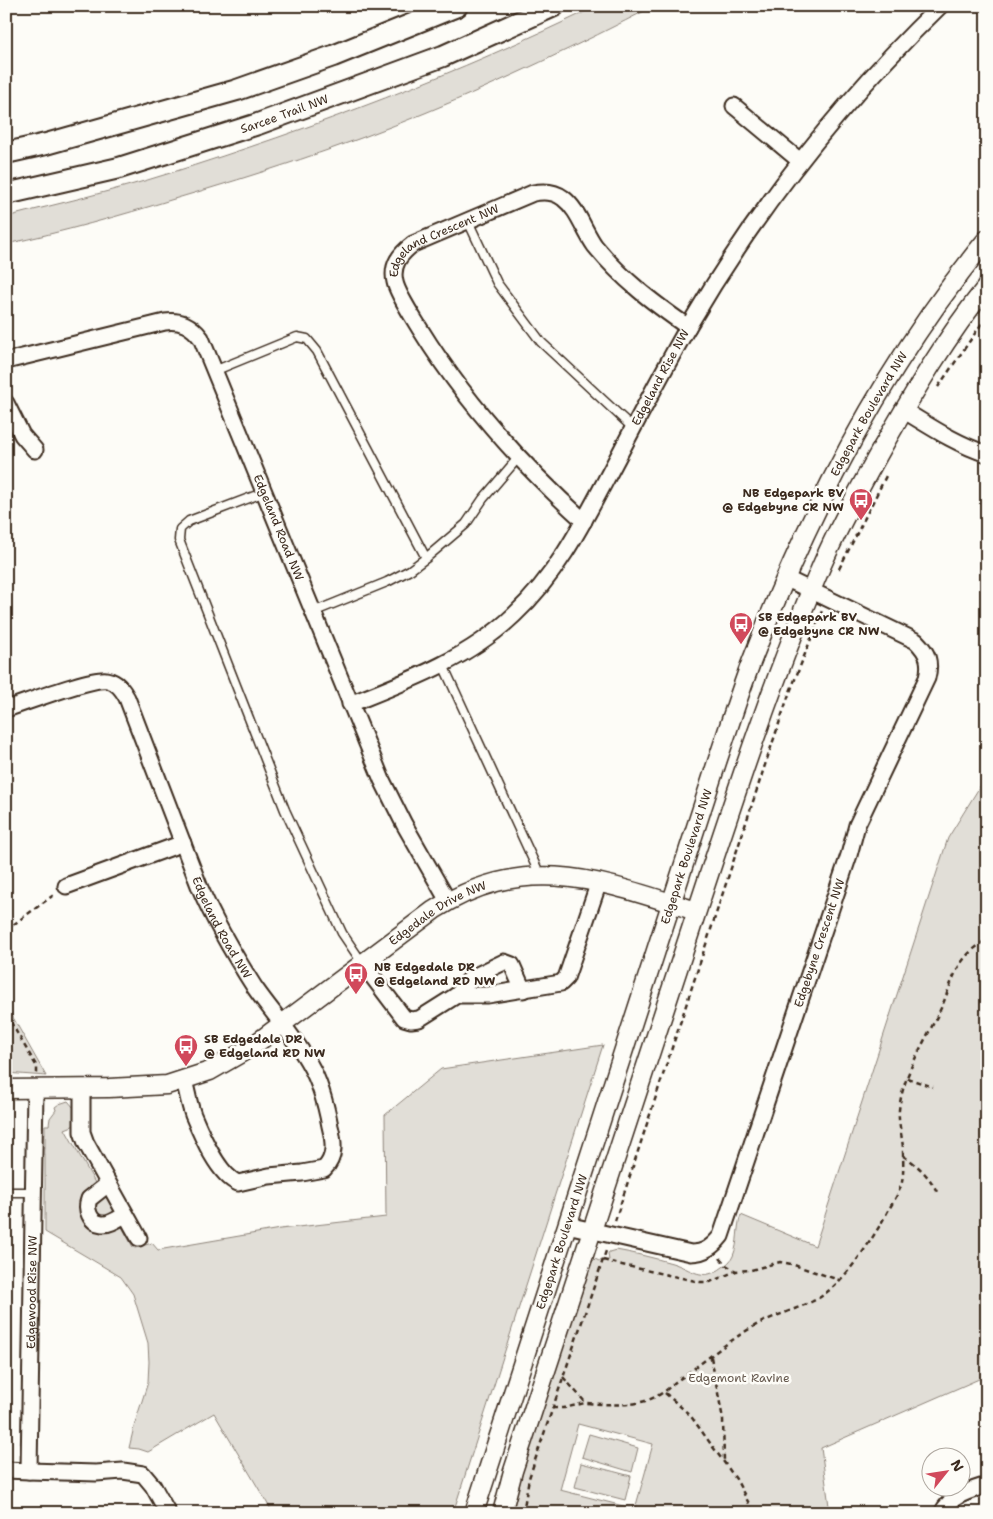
<svg xmlns="http://www.w3.org/2000/svg" width="993" height="1519" viewBox="0 0 993 1519" font-family="'Shantell Sans',sans-serif">
  <style>
    .green { fill: #e1ded7; stroke: #8e847a; fill-rule: evenodd }
    .lines { fill: none; stroke-linecap: round; stroke-linejoin: round }
    .service-casing { stroke: #3b2a1e; stroke-width: 11 }
    .minor-casing { stroke: #3b2a1e; stroke-width: 19 }
    .tertiary-casing { stroke: #3b2a1e; stroke-width: 21 }
    .secondary-casing { stroke: #3b2a1e; stroke-width: 24 }
    .path { stroke: #3b2a1e; stroke-width: 2.5; stroke-dasharray: 5 4; stroke-linecap: butt }
    .service { stroke: #fdfcf7; stroke-width: 8 }
    .minor { stroke: #fdfcf7; stroke-width: 15 }
    .tertiary { stroke: #fdfcf7; stroke-width: 18 }
    .secondary { stroke: #fdfcf7; stroke-width: 20 }
    .labels { text-anchor: middle; stroke-width: 5; stroke-linejoin: round; paint-order: stroke }
    .street-label { font-size: 12px; fill: #3b2a1e; stroke: #fdfcf7 }
    .poi-label { font-size: 12px; font-weight: bold; fill: #3b2a1e; stroke: #fdfcf7; text-anchor: start }
    .park-label { font-size: 12px; fill: #64574c; stroke: #fdfcf7 }
  </style>
  <rect width="100%" height="100%" fill="#fdfcf7"/>
  <filter id="ink" filterUnits="userSpaceOnUse"><feTurbulence type="fractalNoise" baseFrequency=".02" numOctaves="2"/><feDisplacementMap in="SourceGraphic" scale="10" xChannelSelector="R" yChannelSelector="G"/><feConvolveMatrix kernelMatrix="1 2 1 2 8 2 1 2 1" color-interpolation-filters="sRGB"/></filter>
  <g filter="url(#ink)">
    <g class="green">
      <path d="M597,6h57c-75,39 -151,75 -229,107 -82,34 -166,61 -251,86 -55,17 -111,33 -168,45v-27c54,-14 108,-26 161,-43 147,-46 292,-101 430,-168z"/>
      <path d="M987,775v602l-8,2 -158,69 9,65h-320l11,-41 63,-191 7,-18 4,-4 4,2 10,-1 -1,-6 1,-2 7,-2c18,3 38,8 56,13 20,6 30,20 51,4 4,-3 8,-6 10,-11 6,-14 3,-28 8,-41l74,31 133,-408zM578,1424l75,20 -18,65 -75,-19z"/>
      <polygon points="6,1005 46,1076 6,1073"/>
      <path d="M603,1045l-150,468h-180l-59,-100 -66,39 -9,-3 -10,-1 6,-25 13,-41 1,-20 -1,-19 -15,-49 -12,-17 -76,-45v-107h4l1,-7 6,-8 -1,-3 4,-3 9,-3 6,7 1,17 -10,4 29,52 1,2c-11,11 -20,22 -10,37l37,7 11,20 2,1 17,-5 6,7 122,-21 106,-12 -1,-102 56,-46z"/>
      <polygon points="105,1196 109,1197 115,1209 108,1217 97,1216 93,1203"/>
      <polygon points="589,1434 638,1448 632,1472 582,1457"/>
      <polygon points="581,1463 631,1476 625,1500 575,1487"/>
    </g>
    <g class="lines">
      <g class="service-casing">
        <g id="service">
          <polyline points="468,221 497,283 541,342 633,428"/>
          <polyline points="214,371 297,337 307,339 317,351 426,558"/>
          <polyline points="265,492 189,521 180,529 179,540 285,810 342,933 363,964"/>
          <polyline points="313,612 387,582 410,570 426,558 466,524 483,499 518,458"/>
          <polyline points="443,665 540,875"/>
          <polyline points="6,1192 34,1192"/>
        </g>
      </g>
      <g class="minor-casing">
        <g id="minor">
          <polyline points="734,106 800,161"/>
          <path id="s1" d="M6,361l159,-39c16,-2 26,3 36,16l181,442 22,44 44,77"/>
          <polyline points="6,403 22,435 35,450"/>
          <path d="M903,410c28,17 53,34 84,44"/>
          <path id="s2" d="M584,521c-63,-57 -119,-119 -164,-192 -6,-10 -23,-36 -25,-47 -4,-17 5,-28 18,-38l120,-51c11,-2 21,-2 30,5 15,11 21,33 32,48 28,34 57,56 93,81"/>
          <path id="s3" d="M350,704c58,-23 118,-45 164,-89 43,-40 69,-92 96,-143 26,-49 51,-98 78,-145 69,-118 154,-226 252,-321"/>
          <path id="s4" d="M6,709c19,-6 86,-32 101,-29 10,2 15,9 20,18l73,190c15,35 34,67 55,100 18,26 40,49 55,77 11,19 16,40 20,61 4,16 6,31 -6,43l-22,4 -33,3 -31,7c-20,-8 -37,-49 -45,-68 -4,-11 -6,-24 -9,-35"/>
          <polyline points="66,886 183,843"/>
          <polyline points="363,964 404,1018 411,1020 419,1019 457,995 488,995 561,983 566,978 599,882"/>
          <polyline points="457,995 471,978 504,962 512,965 523,990"/>
          <polyline points="82,1088 82,1132 86,1143 139,1238"/>
          <path d="M108,1184l-19,15c-4,10 1,24 13,25 8,1 17,-6 23,-9"/>
          <path id="s5" d="M567,1225l124,28c14,0 22,-7 30,-17l128,-381 8,-30 70,-147c4,-16 1,-25 -11,-37l-131,-63"/>
          <path id="s6" d="M6,1470l23,1 6,-381"/>
          <polyline points="29,1471 96,1473 123,1471 143,1474 153,1486 168,1513"/>
          <path d="M942,1513c9,-18 27,-22 45,-28"/>
        </g>
      </g>
      <g class="tertiary-casing">
        <g id="tertiary">
          <path id="s7" d="M6,1089l103,-1 58,-3 43,-14 40,-23 184,-138c92,-59 167,-29 262,1"/>
          <path id="s8" d="M474,1513l243,-751c12,-35 23,-72 37,-107 57,-148 132,-293 233,-416"/>
          <path d="M502,1513l11,-42c59,-182 118,-364 179,-545 39,-118 77,-237 126,-352 18,-43 41,-85 64,-126 32,-56 65,-112 105,-162"/>
        </g>
      </g>
      <g class="secondary-casing">
        <g id="secondary">
          <polyline points="6,153 46,144 237,90 333,56 457,6"/>
          <path id="s9" d="M6,194l113,-26 139,-44 185,-68 111,-50"/>
        </g>
      </g>
      <g class="path">
        <polyline points="938,387 987,316"/>
        <polyline points="839,569 886,476"/>
        <polyline points="6,930 55,894"/>
        <polyline points="6,1014 37,1067 37,1074"/>
        <polyline points="907,1078 933,1087"/>
        <path d="M903,1156c14,8 27,21 34,36"/>
        <polyline points="615,1221 766,762 788,697 822,611"/>
        <polyline points="720,1258 726,1265 736,1271"/>
        <polyline points="603,1260 622,1265 700,1282 710,1282 736,1271 751,1270 780,1262 791,1264 839,1280"/>
        <polyline points="711,1357 723,1419 724,1462"/>
        <path d="M563,1377l23,26c34,2 63,6 88,-20 26,-18 50,-39 77,-55 20,-12 42,-17 62,-27 29,-13 62,-65 76,-92 5,-8 11,-18 13,-27 2,-10 1,-24 1,-34 -1,-13 -5,-25 -4,-38 4,-38 27,-69 43,-104 7,-16 11,-33 22,-47 6,-8 15,-14 23,-20"/>
        <polyline points="665,1393 690,1415 736,1479 754,1513"/>
        <polyline points="552,1408 564,1408 585,1403"/>
        <polyline points="523,1513 529,1478 607,1248"/>
      </g>
      <use href="#service" class="service"/>
      <use href="#minor" class="minor"/>
      <use href="#tertiary" class="tertiary"/>
      <use href="#secondary" class="secondary"/>
    </g>
  </g>
  <defs>
    <g id="bus-pin" transform="scale(1.25)"><path d="M0 17L-7.5 6A9.5 9.5 0 1 1 7.5 6Z" fill="#d1495b" stroke="#fdfcf7"/><path d="M-5-6H5V4H4V6H2V4H-2V6H-4V4H-5ZM-3.5-4V0h7V-4ZM-3.5 1.2v1.5H-2V1.2ZM2 1.2v1.5H3.5V1.2Z" fill="#fff"/></g>
  </defs>
  <g fill-rule="evenodd">
    <use href="#bus-pin" x="861" y="500"/>
    <use href="#bus-pin" x="741" y="624"/>
    <use href="#bus-pin" x="356" y="974"/>
    <use href="#bus-pin" x="186" y="1046"/>
  </g>
  <g class="labels">
    <g class="street-label">
      <text dy="4" stroke="none"><textPath href="#s9" startOffset="290">Sarcee Trail NW</textPath></text>
      <text dy="4" stroke="none"><textPath href="#s2" startOffset="378">Edgeland Crescent NW</textPath></text>
      <text dy="4" stroke="none"><textPath href="#s3" startOffset="468">Edgeland Rise NW</textPath></text>
      <text dy="4" stroke="none"><textPath href="#s8" startOffset="1170">Edgepark Boulevard NW</textPath></text>
      <text dy="4" stroke="none"><textPath href="#s1" startOffset="410">Edgeland Road NW</textPath></text>
      <text dy="4" stroke="none"><textPath href="#s8" startOffset="690">Edgepark Boulevard NW</textPath></text>
      <text dy="4" stroke="none"><textPath href="#s7" startOffset="484">Edgedale Drive NW</textPath></text>
      <text dy="4" stroke="none"><textPath href="#s4" startOffset="382">Edgeland Road NW</textPath></text>
      <text dy="4" stroke="none"><textPath href="#s5" startOffset="472">Edgebyne Crescent NW</textPath></text>
      <text dy="4" stroke="none"><textPath href="#s8" startOffset="285">Edgepark Boulevard NW</textPath></text>
      <text dy="4" stroke="none"><textPath href="#s6" startOffset="202">Edgewood Rise NW</textPath></text>
    </g>
    <g class="poi-label">
      <text x="844" y="497" text-anchor="end">NB Edgepark BV<tspan x="844" dy="14">@ Edgebyne CR NW</tspan></text>
      <text x="758" y="621">SB Edgepark BV<tspan x="758" dy="14">@ Edgebyne CR NW</tspan></text>
      <text x="374" y="971">NB Edgedale DR<tspan x="374" dy="14">@ Edgeland RD NW</tspan></text>
      <text x="204" y="1043">SB Edgedale DR<tspan x="204" dy="14">@ Edgeland RD NW</tspan></text>
    </g>
    <g class="park-label">
      <text x="739" y="1382">Edgemont Ravine</text>
    </g>
  </g>
  <rect width="993" height="1519" fill="none" stroke="#fdfcf7" stroke-width="25"/>
  <rect x="12" y="12" width="968" height="1494" fill="none" stroke="#3b2a1e" stroke-width="2" filter="url(#ink)"/>
  <g transform="translate(946 1472) rotate(60)"><circle r="24" fill="#fdfcf7" stroke="#afa8a0"/>
  <path d="M0-4L9 19L0 12L-9 19Z" fill="#d1495b"/>
  <text y="-8" font-size="14" font-weight="bold" text-anchor="middle" fill="#3b2a1e">N</text>
  </g>
</svg>
